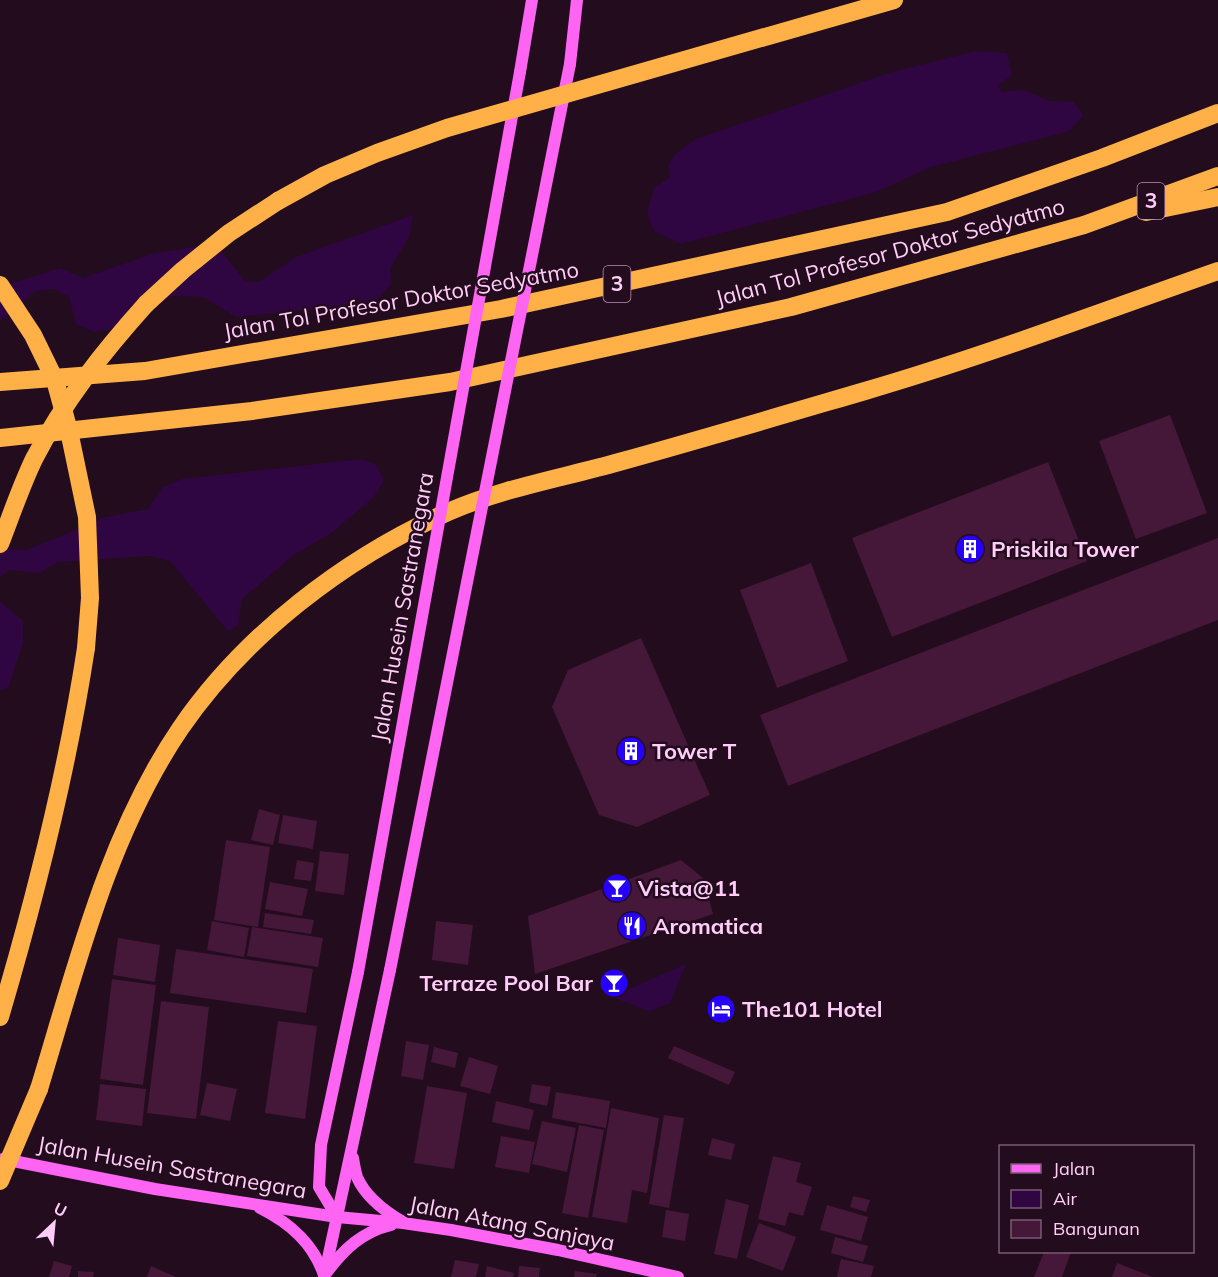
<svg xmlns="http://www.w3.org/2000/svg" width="1218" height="1277" viewBox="0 0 1218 1277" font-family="Mulish,sans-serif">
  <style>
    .water { fill: #2f0642 }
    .building { fill: #451739 }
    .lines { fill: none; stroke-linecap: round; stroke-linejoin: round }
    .secondary { stroke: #ff64f3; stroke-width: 12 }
    .motorway { stroke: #ffb148; stroke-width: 18 }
    .secondary-bridge { stroke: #ff64f3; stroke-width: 12 }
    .motorway-bridge { stroke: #ffb148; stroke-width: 18 }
    .labels { text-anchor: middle; stroke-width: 5; stroke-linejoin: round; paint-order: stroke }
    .shield { fill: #230c1d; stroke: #bd93b6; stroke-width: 1.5 }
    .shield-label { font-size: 21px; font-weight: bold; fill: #ffcdf7 }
    .street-label { font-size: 22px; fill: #ffcdf7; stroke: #230c1d }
    .poi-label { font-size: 22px; font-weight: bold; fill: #ffcdf7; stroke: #230c1d; text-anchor: start }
  </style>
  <rect width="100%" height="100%" fill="#230c1d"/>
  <g class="water">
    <polygon points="976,51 1007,53 1012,75 998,86 1002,92 1024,90 1049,101 1074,102 1083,115 1070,131 931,167 876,192 681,244 654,231 647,213 654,188 670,177 668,165 677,152 696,139 892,72"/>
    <polygon points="413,215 409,237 390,269 392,283 374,303 236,317 203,297 172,296 116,328 94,332 76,324 69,297 54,289 36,291 0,321 0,287 60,268 83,278 152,254 215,243 246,282 260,281 296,257"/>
    <polygon points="361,459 376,465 384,480 374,497 333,532 294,555 242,599 238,625 228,631 170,561 150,556 58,562 39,573 9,570 0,578 0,545 9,549 27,550 106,517 148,509 163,487 182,479"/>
    <polygon points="0,601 23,621 23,643 8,688 0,690"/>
    <polygon points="686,964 670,1003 649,1011 611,997"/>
  </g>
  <g class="building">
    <polygon points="1170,415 1207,513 1136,539 1099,441"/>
    <polygon points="1048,462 1087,561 892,637 852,538"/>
    <polygon points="1218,538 1218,620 788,786 760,715"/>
    <polygon points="811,563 848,661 777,688 740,590"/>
    <polygon points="641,638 710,795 637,827 599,815 552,707 568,670"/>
    <polygon points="259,809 280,815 273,845 251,840"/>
    <polygon points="283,815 317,821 313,849 278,843"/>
    <polygon points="226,840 270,847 258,927 214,920"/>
    <polygon points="320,851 349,854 344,895 315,891"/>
    <polygon points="297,860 314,863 311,881 294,879"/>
    <polygon points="681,860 703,878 713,914 535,974 528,916"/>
    <polygon points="270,882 308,889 302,916 265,909"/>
    <polygon points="265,913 314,920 311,934 263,927"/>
    <polygon points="212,921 249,928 244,957 207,950"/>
    <polygon points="436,921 473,925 468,965 432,960"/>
    <polygon points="252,927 323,938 318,967 247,956"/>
    <polygon points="118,938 160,945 155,982 113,975"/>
    <polygon points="176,949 313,969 306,1013 170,993"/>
    <polygon points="112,979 156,985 143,1085 100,1079"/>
    <polygon points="161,1001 209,1007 196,1119 147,1113"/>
    <polygon points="278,1021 317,1026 305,1119 265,1113"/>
    <polygon points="406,1041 429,1045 423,1080 401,1076"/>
    <polygon points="674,1046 735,1072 729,1085 668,1058"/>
    <polygon points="434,1047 458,1053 455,1068 431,1062"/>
    <polygon points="469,1057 498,1066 490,1094 460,1086"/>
    <polygon points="207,1083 237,1089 230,1121 200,1115"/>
    <polygon points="100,1084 146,1089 142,1126 96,1120"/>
    <polygon points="532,1084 551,1087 547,1106 529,1102"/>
    <polygon points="427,1086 467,1093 454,1169 414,1163"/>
    <polygon points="556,1092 610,1101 606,1128 552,1118"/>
    <polygon points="496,1101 534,1110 529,1130 492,1122"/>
    <polygon points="611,1108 659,1118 647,1193 632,1190 627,1223 592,1217"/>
    <polygon points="664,1115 684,1118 669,1208 649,1204"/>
    <polygon points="542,1121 576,1128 567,1172 532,1164"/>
    <polygon points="579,1125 604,1130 588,1218 562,1213"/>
    <polygon points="501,1136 535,1142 529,1173 495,1167"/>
    <polygon points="712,1138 735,1144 731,1160 708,1155"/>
    <polygon points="773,1156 801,1163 796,1182 812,1187 803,1216 789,1212 785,1226 758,1219"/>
    <polygon points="853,1196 870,1200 866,1212 850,1207"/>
    <polygon points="726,1199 749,1205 737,1259 714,1254"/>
    <polygon points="827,1205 868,1217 861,1241 820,1230"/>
    <polygon points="666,1210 689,1214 685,1241 662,1237"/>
    <polygon points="759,1223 796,1237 783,1271 746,1257"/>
    <polygon points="835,1237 868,1246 863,1262 831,1253"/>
    <polygon points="1044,1252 1071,1252 1062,1277 1034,1277"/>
    <polygon points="841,1259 874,1266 871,1277 837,1277"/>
    <polygon points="455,1260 479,1264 476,1277 451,1277"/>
    <polygon points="54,1261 72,1266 69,1277 49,1277"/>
    <polygon points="1117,1263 1153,1277 1112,1277"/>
    <polygon points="151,1266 176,1277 147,1277"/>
    <polygon points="487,1266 514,1273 513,1277 485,1277"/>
    <polygon points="519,1266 540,1268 539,1277 518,1277"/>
    <polygon points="78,1271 94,1272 93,1277 78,1277"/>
    <polygon points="575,1271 597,1274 596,1277 574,1277"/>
  </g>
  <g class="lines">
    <g class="secondary">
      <polyline points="570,64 577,0"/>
      <polyline points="520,72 532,0"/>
      <path d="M353,1158c1,6 2,13 4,19 8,19 29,35 46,45"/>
      <polyline points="3,1159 155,1189 337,1217 403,1223 451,1230 558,1250 678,1277"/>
      <path d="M260,1208c30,15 53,35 64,67"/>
      <polyline points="337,1217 319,1187 321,1145 358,972"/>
      <path d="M327,1272c17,-23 35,-40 64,-47"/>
      <polyline points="324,1277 390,970"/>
    </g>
    <g class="motorway">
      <polyline points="1146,212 1218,197"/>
      <polyline points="146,304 183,270 229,233 278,201"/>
      <polyline points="0,382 145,371 501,309 947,212 1102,158 1218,113"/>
      <polyline points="0,438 252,411 450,382 791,307 1084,225 1218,176"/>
      <path d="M0,1017c36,-122 67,-244 86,-369"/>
      <path d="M39,1089c37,-121 69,-254 141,-360 64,-94 165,-171 268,-217 55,-24 114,-34 171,-50 83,-23 164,-47 246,-71 120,-35 236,-79 353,-120"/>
    </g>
    <g class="secondary-bridge">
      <polyline points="390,970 570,64"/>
      <polyline points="358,972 520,72"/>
    </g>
    <g class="motorway-bridge">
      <polyline points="278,201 325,175 377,153 447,128 894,0"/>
      <polyline points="0,285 33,335 55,380 69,431 87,517 90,598 86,648"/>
      <path d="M0,544c11,-28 21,-58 34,-85 30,-58 69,-107 112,-155"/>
      <polyline points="0,1181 39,1089"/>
    </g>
  </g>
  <defs>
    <g id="building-disc" transform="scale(1.5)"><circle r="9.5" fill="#2600f8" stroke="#230c1d"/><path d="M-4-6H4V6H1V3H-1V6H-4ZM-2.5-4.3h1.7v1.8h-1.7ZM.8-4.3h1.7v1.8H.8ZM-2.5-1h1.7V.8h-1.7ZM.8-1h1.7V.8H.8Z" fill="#fff"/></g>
    <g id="bar-disc" transform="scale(1.5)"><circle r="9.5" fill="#2600f8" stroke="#230c1d"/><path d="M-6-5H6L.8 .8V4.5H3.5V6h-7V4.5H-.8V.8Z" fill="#fff"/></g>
    <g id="restaurant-disc" transform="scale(1.5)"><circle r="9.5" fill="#2600f8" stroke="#230c1d"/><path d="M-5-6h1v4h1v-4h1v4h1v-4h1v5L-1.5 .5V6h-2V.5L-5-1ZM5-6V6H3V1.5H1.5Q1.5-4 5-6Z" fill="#fff"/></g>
    <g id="hotel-disc" transform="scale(1.5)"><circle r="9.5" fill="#2600f8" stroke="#230c1d"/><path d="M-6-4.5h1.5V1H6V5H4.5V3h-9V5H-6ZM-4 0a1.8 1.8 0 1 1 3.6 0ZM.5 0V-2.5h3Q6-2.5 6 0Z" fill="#fff"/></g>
  </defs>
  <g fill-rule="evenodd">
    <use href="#building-disc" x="970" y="549"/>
    <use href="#building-disc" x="631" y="751"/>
    <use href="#bar-disc" x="617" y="888"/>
    <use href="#restaurant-disc" x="632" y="926"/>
    <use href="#bar-disc" x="614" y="983"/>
    <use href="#hotel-disc" x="721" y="1009"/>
  </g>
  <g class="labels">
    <g class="shield">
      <rect x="1137.5" y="183" width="27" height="36" rx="4.5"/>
      <rect x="603.5" y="266" width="27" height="36" rx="4.5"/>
    </g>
    <g class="shield-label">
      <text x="1151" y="208">3</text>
      <text x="617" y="291">3</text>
    </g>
    <g class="street-label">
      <text transform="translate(890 252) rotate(-15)" y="8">Jalan Tol Profesor Doktor Sedyatmo</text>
      <text transform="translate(401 300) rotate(-10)" y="8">Jalan Tol Profesor Doktor Sedyatmo</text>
      <text transform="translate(402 607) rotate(-80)" y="8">Jalan Husein Sastranegara</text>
      <text transform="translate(172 1167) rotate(10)" y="8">Jalan Husein Sastranegara</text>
      <text transform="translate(512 1223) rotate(11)" y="8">Jalan Atang Sanjaya</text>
    </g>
    <g class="poi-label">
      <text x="991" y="557">Priskila Tower</text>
      <text x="652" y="759">Tower T</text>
      <text x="638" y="896">Vista@11</text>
      <text x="653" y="934">Aromatica</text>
      <text x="593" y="991" text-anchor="end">Terraze Pool Bar</text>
      <text x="742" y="1017">The101 Hotel</text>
    </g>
  </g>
  <rect x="999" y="1145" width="195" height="108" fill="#230c1d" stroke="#7b5974" stroke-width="1.5"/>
  <rect x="1011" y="1164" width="30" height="9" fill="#ff64f3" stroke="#7b5974" stroke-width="1.5"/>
  <text x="1053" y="1175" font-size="18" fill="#ffcdf7">Jalan</text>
  <rect x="1011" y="1190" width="30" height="18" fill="#2f0642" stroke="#7b5974" stroke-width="1.5"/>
  <text x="1053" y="1205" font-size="18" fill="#ffcdf7">Air</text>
  <rect x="1011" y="1220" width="30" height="18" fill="#451739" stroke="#7b5974" stroke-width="1.5"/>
  <text x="1053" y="1235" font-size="18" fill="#ffcdf7">Bangunan</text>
  <g transform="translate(54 1223) rotate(26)" stroke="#230c1d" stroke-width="4.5" paint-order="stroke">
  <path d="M0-4.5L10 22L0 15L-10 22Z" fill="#ffcdf7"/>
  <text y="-9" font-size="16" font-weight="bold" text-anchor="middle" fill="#ffcdf7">U</text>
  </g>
</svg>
